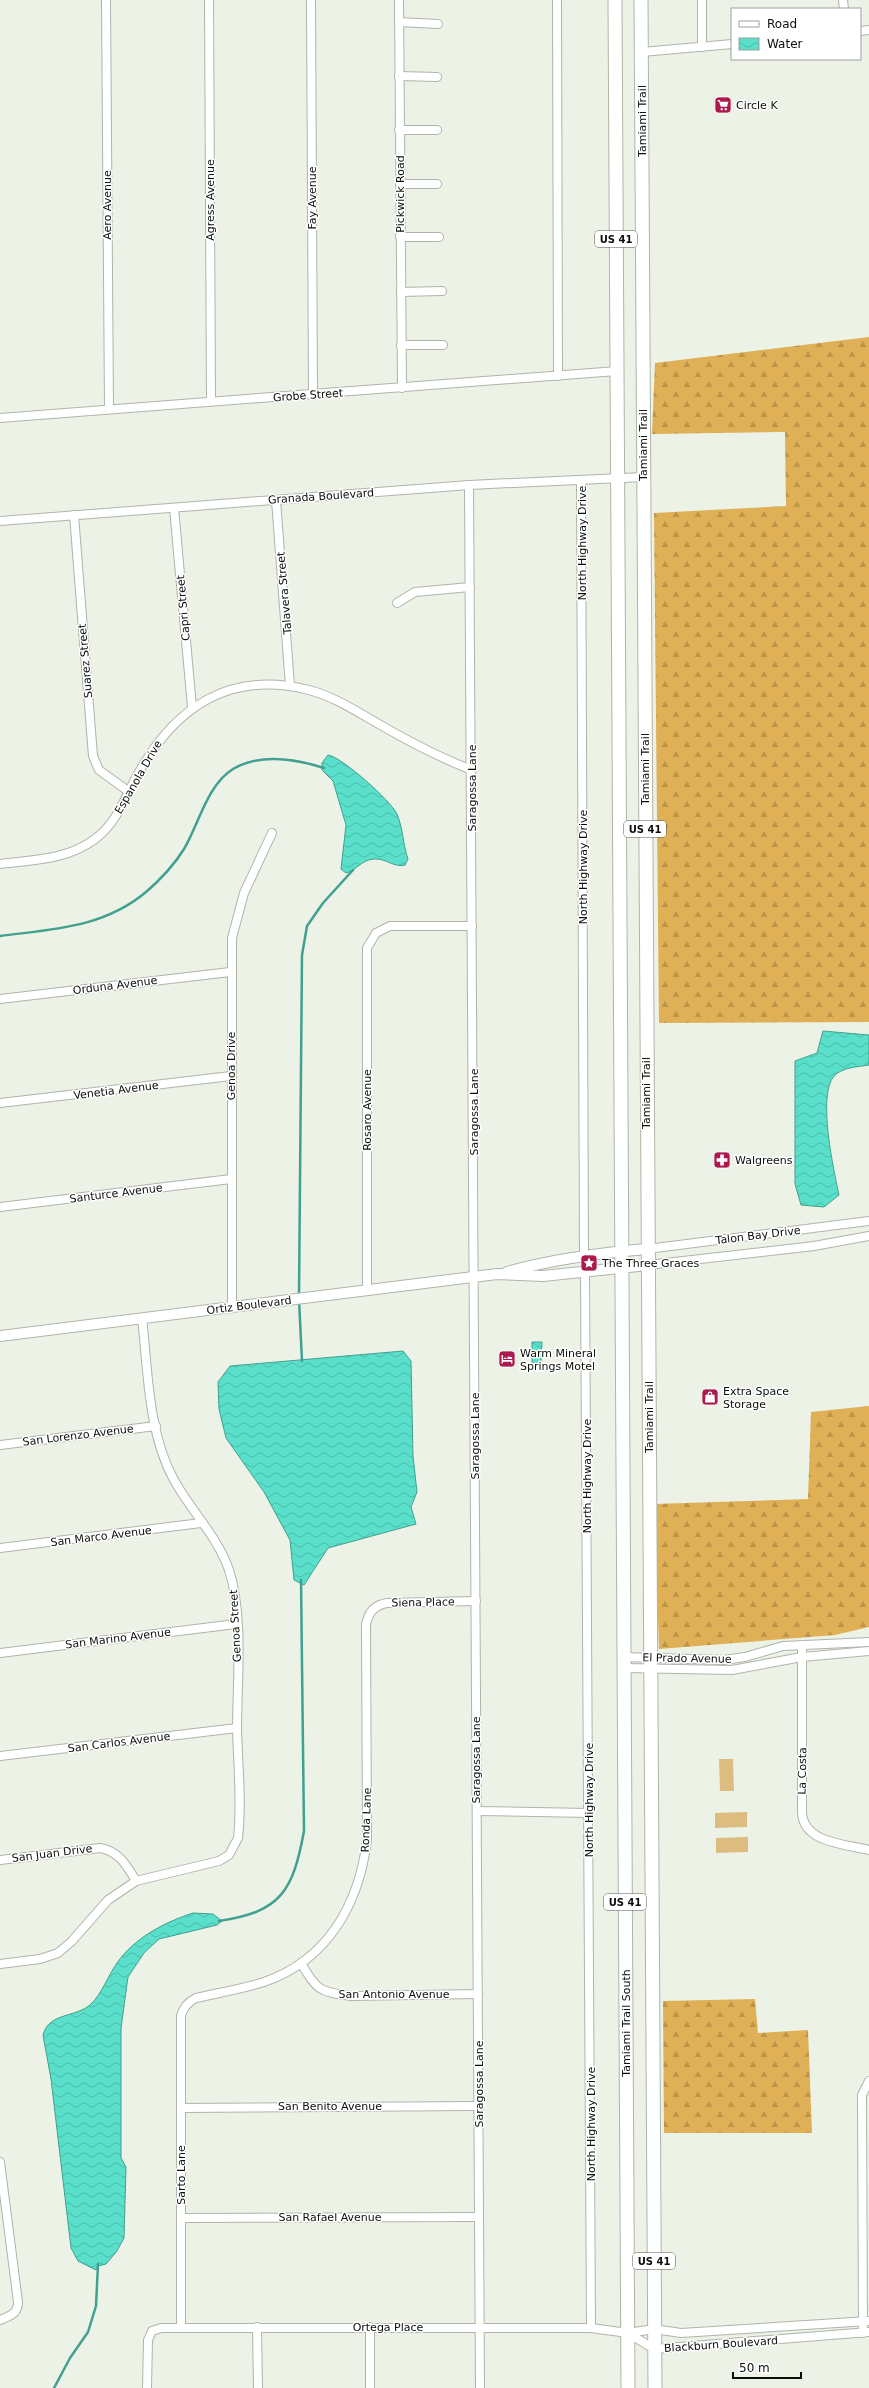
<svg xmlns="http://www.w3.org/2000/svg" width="869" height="2388" viewBox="0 0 869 2388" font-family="'DejaVu Sans',sans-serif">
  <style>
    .grass { fill: #ddbc80 }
    .forest { fill: url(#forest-firs) }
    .water { fill: url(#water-waves); stroke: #42a090 }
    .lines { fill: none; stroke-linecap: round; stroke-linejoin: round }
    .stream { stroke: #42a090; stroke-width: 2.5 }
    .minor-casing { stroke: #aeb5a9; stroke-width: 10 }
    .tertiary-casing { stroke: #aeb5a9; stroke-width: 12 }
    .primary-casing { stroke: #aeb5a9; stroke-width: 15 }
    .minor { stroke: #fff; stroke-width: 8 }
    .tertiary { stroke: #fff; stroke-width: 10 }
    .primary { stroke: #fff; stroke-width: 13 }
    .labels { text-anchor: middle; stroke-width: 3; stroke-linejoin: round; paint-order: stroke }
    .shield { fill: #fff; stroke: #555654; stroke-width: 1 }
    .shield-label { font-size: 10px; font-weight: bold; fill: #0c0e0a }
    .poi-label { font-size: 11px; fill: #0c0e0a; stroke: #fff; text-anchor: start }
    .street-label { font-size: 11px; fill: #0c0e0a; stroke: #fff }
  </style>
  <defs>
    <pattern id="forest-firs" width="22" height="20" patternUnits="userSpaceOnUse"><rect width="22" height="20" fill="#dfb056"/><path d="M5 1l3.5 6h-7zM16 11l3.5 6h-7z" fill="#be964a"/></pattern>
    <pattern id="water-waves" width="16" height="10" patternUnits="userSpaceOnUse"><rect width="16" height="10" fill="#59dfca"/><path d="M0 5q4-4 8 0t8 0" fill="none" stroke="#4cbeac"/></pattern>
  </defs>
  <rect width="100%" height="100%" fill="#ecf3e6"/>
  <g class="grass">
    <polygon points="719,1759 733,1759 734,1791 720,1791"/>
    <polygon points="747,1812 747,1827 715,1828 715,1813"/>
    <polygon points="748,1837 748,1852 716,1853 716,1838"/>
  </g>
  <g class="forest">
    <polygon points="869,337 869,1022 659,1023 654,513 786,506 785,432 652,434 655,363"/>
    <polygon points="869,1406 869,1627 835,1635 659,1649 654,1504 808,1499 811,1412"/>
    <polygon points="755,1999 758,2033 808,2030 812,2133 664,2133 663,2001"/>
  </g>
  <g class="water">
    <path d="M328,755c14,2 63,46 69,59 6,14 6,31 11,45l-3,6c-11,3 -19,-7 -31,-6 -13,1 -17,11 -28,14l-5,-4 5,-44 -13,-44 -11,-11v-7z"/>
    <path d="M823,1031l46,4v30c-12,2 -26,2 -35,11 -17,20 0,95 5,119l-15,12 -23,-2 -6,-21v-123l22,-8z"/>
    <polygon points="532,1342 542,1342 541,1363 532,1363"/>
    <polygon points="403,1351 411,1361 413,1456 417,1492 411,1507 416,1524 328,1548 304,1585 294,1580 290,1540 264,1492 226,1438 219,1409 218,1382 230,1366"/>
    <path d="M193,1913l20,1 9,7 -5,4 -58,14 -15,14 -16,24 -7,51v130l5,9 -2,71 -7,13 -11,13 -8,2 -2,4 -18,-9 -7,-13 -20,-169 -8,-44c6,-23 33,-17 48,-31 10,-9 18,-30 26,-41 17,-25 48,-41 76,-50z"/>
  </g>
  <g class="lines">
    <g class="stream">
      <path d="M0,936c53,-7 103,-8 146,-44 14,-12 28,-27 38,-43 15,-25 23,-64 49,-80 27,-16 63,-10 91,-1"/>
      <polyline points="299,1295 302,955 307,926 323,903 353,870"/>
      <polyline points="299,1300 302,1361"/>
      <path d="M219,1921c62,-9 74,-30 85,-90l-3,-251"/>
      <polyline points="54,2388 70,2358 88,2332 96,2306 98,2264"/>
    </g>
    <g class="minor-casing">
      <g id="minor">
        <polyline points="106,0 109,409"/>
        <polyline points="209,0 211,400"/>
        <polyline points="311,0 313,395"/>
        <polyline points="399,0 402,388"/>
        <polyline points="557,0 558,376"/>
        <polyline points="702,0 702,47"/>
        <polyline points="843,0 844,9"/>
        <polyline points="399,22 438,24"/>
        <polyline points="860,31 869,30"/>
        <polyline points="642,52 732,44"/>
        <polyline points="399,76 437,77"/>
        <polyline points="399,130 437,130"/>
        <polyline points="400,184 437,184"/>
        <polyline points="400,237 439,237"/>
        <polyline points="401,292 442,291"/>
        <polyline points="401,345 443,345"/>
        <path d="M0,418c206,-17 411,-31 617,-47"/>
        <polyline points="581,480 584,1254"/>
        <polyline points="469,485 480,2388"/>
        <polyline points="276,500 290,686"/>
        <polyline points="174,508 192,707"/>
        <polyline points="74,515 93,756 99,770 128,791"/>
        <polyline points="0,521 469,485 643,477"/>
        <polyline points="397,603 415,592 470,587"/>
        <path d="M0,864c33,-4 67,-4 95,-25 22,-16 30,-42 43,-65 37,-67 92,-104 171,-84 24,6 47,21 68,33 31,18 61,34 95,47"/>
        <polyline points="0,999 230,972"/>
        <polyline points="0,1103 231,1076"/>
        <polyline points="0,1207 231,1179"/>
        <polyline points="647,1249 869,1221"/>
        <polyline points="648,1265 814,1246 869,1236"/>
        <polyline points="585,1272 591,2328"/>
        <polyline points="367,1290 367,948 376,933 390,926 472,926"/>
        <polyline points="232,1307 232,938 244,893 272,833"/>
        <polyline points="0,1445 156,1426"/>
        <polyline points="0,1548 201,1523"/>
        <path d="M802,1646v166c1,31 43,32 67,38"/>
        <polyline points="0,1653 236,1624"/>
        <polyline points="623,1657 724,1660 745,1657 783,1646 869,1642"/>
        <polyline points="623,1668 732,1670 802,1657 869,1651"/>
        <polyline points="0,1756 237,1728"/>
        <polyline points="477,1811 589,1813"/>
        <path d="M0,1860l100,-12c19,3 27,18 36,33"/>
        <path d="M301,1963c16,27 18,29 50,33l127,-2"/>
        <path d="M0,1964l40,-5 18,-6 14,-12 36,-41 28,-19 83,-20 10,-6 9,-17c4,-35 0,-73 -1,-108 0,-49 7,-114 -8,-160 -11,-33 -38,-59 -55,-90 -26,-47 -26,-109 -32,-162"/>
        <polyline points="181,2108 479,2106"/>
        <path d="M0,2162l18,140c0,12 -8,14 -18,18"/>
        <polyline points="181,2218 479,2217"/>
        <path d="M181,2327v-311c2,-9 7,-14 15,-18 22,-5 46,-9 68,-16 64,-22 95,-78 103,-142l-1,-215c2,-12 8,-20 21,-22l89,-2"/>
        <polyline points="257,2327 258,2388"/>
        <polyline points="370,2327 370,2388"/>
        <polyline points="628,2333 654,2349 869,2332"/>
        <polyline points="863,2333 862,2095 869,2081"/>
        <polyline points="147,2388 148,2340 152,2331 161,2328 591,2328 628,2333 654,2329 681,2333 869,2321"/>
      </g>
    </g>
    <g class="tertiary-casing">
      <g id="tertiary">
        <path d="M507,1272c46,-13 92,-19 140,-23"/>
        <polyline points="0,1336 497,1274 543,1276 648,1265"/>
      </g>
    </g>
    <g class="primary-casing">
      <g id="primary">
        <polyline points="615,0 628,2388"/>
        <polyline points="641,0 655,2388"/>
      </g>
    </g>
    <use href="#minor" class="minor"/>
    <use href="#tertiary" class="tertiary"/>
    <use href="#primary" class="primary"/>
  </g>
  <defs>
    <g id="supermarket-square" transform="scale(0.9)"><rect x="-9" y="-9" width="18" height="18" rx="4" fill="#ab194d" stroke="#fff"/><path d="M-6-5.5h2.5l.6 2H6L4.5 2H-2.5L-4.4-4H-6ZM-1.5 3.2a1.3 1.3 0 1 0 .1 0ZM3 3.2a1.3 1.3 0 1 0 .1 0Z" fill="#fff"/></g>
    <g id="pharmacy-square" transform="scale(0.9)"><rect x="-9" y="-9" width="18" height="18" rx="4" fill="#ab194d" stroke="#fff"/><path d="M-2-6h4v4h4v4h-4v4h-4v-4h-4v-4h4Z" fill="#fff"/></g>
    <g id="sight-square" transform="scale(0.9)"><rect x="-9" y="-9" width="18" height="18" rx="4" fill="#ab194d" stroke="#fff"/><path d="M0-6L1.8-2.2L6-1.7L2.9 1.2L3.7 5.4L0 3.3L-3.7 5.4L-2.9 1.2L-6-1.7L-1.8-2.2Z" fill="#fff"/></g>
    <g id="hotel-square" transform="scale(0.9)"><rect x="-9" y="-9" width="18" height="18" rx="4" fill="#ab194d" stroke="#fff"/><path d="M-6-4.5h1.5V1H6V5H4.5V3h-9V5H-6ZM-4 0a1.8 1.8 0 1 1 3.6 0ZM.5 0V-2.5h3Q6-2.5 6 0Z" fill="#fff"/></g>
    <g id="shop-square" transform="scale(0.9)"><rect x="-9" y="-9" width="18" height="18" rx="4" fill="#ab194d" stroke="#fff"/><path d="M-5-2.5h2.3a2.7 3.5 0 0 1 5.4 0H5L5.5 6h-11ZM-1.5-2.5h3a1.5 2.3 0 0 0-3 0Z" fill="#fff"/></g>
  </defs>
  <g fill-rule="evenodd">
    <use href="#supermarket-square" x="723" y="105"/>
    <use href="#pharmacy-square" x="722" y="1160"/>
    <use href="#sight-square" x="589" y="1263"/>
    <use href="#hotel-square" x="507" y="1359"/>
    <use href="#shop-square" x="710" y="1397"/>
  </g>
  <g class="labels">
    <g class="shield">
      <rect x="595" y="231" width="42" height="16" rx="3"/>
      <rect x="624" y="821" width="42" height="16" rx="3"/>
      <rect x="604" y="1894" width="42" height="16" rx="3"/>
      <rect x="633" y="2253" width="42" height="16" rx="3"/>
    </g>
    <g class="shield-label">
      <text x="616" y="243">US 41</text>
      <text x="645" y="833">US 41</text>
      <text x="625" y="1906">US 41</text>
      <text x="654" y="2265">US 41</text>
    </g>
    <g class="poi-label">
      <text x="736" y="109">Circle K</text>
      <text x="735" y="1164">Walgreens</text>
      <text x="602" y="1267">The Three Graces</text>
      <text x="520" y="1357">Warm Mineral<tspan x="520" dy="13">Springs Motel</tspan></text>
      <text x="723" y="1395">Extra Space<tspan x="723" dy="13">Storage</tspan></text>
    </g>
    <g class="street-label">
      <text transform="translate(642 121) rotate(-90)" y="4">Tamiami Trail</text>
      <text transform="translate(400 194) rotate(-90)" y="4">Pickwick Road</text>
      <text transform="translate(312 198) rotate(-90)" y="4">Fay Avenue</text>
      <text transform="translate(210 200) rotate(-90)" y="4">Agress Avenue</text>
      <text transform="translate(107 205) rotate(-90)" y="4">Aero Avenue</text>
      <text transform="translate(308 395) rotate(-4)" y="4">Grobe Street</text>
      <text transform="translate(643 445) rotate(-90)" y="4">Tamiami Trail</text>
      <text transform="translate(321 496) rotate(-4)" y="4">Granada Boulevard</text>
      <text transform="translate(582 543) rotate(-90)" y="4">North Highway Drive</text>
      <text transform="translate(284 593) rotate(-95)" y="4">Talavera Street</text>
      <text transform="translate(183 608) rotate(-95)" y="4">Capri Street</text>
      <text transform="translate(85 661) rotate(-95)" y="4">Suarez Street</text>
      <text transform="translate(645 769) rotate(-90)" y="4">Tamiami Trail</text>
      <text transform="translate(138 777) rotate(-60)" y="4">Espanola Drive</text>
      <text transform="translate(472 788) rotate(-90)" y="4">Saragossa Lane</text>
      <text transform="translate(583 867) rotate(-90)" y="4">North Highway Drive</text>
      <text transform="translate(115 985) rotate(-7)" y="4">Orduna Avenue</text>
      <text transform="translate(231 1066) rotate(-90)" y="4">Genoa Drive</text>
      <text transform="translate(116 1090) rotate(-7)" y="4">Venetia Avenue</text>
      <text transform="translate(646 1093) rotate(-90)" y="4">Tamiami Trail</text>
      <text transform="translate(367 1110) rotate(-90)" y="4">Rosaro Avenue</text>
      <text transform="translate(474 1112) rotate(-90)" y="4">Saragossa Lane</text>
      <text transform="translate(116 1193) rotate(-7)" y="4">Santurce Avenue</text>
      <text transform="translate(758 1235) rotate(-7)" y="4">Talon Bay Drive</text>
      <text transform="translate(249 1305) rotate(-7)" y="4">Ortiz Boulevard</text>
      <text transform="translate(649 1417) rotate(-90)" y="4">Tamiami Trail</text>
      <text transform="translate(78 1435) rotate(-7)" y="4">San Lorenzo Avenue</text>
      <text transform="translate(475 1436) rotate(-90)" y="4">Saragossa Lane</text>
      <text transform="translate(587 1476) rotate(-90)" y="4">North Highway Drive</text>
      <text transform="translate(101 1536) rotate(-7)" y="4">San Marco Avenue</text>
      <text transform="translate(423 1602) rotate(-1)" y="4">Siena Place</text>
      <text transform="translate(235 1626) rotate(-93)" y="4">Genoa Street</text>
      <text transform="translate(118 1638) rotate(-7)" y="4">San Marino Avenue</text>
      <text transform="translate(687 1658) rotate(1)" y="4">El Prado Avenue</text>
      <text transform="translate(119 1742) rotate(-7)" y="4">San Carlos Avenue</text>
      <text transform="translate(476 1760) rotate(-90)" y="4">Saragossa Lane</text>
      <text transform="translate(802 1771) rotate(-89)" y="4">La Costa</text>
      <text transform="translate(589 1800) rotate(-90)" y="4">North Highway Drive</text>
      <text transform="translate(366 1820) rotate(-88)" y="4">Ronda Lane</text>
      <text transform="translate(52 1853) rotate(-7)" y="4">San Juan Drive</text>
      <text x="394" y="1998">San Antonio Avenue</text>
      <text transform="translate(626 2023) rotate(-90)" y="4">Tamiami Trail South</text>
      <text transform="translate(479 2084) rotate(-90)" y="4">Saragossa Lane</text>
      <text x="330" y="2110">San Benito Avenue</text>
      <text transform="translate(591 2124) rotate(-90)" y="4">North Highway Drive</text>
      <text transform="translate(181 2175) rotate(-90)" y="4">Sarto Lane</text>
      <text x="330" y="2221">San Rafael Avenue</text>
      <text x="388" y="2331">Ortega Place</text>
      <text transform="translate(721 2344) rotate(-4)" y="4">Blackburn Boulevard</text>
    </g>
  </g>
  <rect x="731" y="8" width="130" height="52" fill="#ffffff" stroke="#9e9f9d"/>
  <rect x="739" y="21" width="20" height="6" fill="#ffffff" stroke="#9e9f9d"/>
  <text x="767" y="28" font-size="12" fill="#0c0e0a">Road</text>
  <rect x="739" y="38" width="20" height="12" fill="url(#water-waves)" stroke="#9e9f9d"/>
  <text x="767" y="48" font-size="12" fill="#0c0e0a">Water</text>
  <path d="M733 2372v6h68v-6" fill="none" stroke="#0c0e0a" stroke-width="2"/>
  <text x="739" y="2372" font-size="12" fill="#0c0e0a" stroke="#ffffff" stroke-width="3" paint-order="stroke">50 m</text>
</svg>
